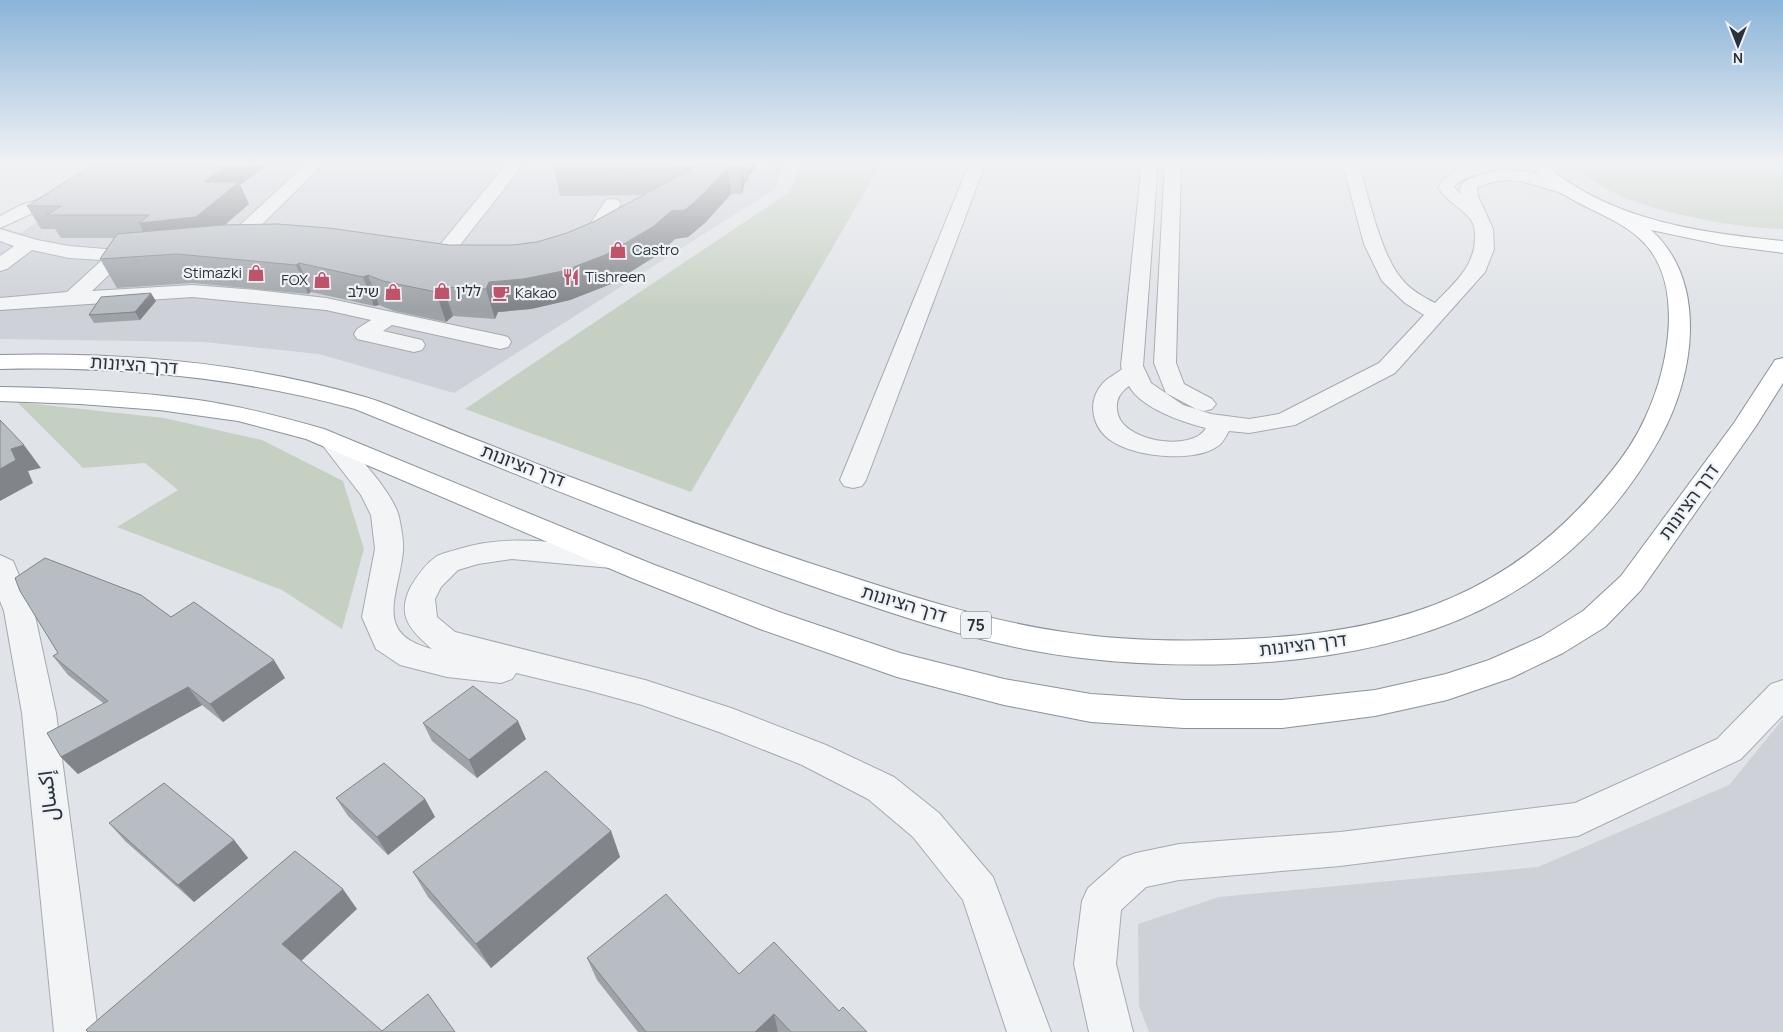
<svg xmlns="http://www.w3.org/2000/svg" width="1783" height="1032" viewBox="0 0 1783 1032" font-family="Manrope,Vazirmatn,'Noto Sans Hebrew',sans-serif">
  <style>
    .built { fill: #ced2d8 }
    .green { fill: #c6d0c2 }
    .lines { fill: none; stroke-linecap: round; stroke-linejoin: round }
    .minor-casing { stroke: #a6aab0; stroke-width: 2 }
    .highway-casing { stroke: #89929c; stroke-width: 2 }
    .minor { fill: #f2f4f6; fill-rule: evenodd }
    .highway { fill: #fff; fill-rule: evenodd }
    .wall { fill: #9ea3a8 }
    .shaded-wall { fill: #818488 }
    .building { fill: #b8bdc3; stroke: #818488 }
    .labels { text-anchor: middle; stroke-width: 4.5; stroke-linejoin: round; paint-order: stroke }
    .far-poi-label { font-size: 15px; fill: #2a323c; stroke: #eff2f5; text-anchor: start }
    .shield { fill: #eff2f5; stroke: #656c74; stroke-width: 1 }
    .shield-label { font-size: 16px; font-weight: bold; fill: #2a323c }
    .street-label { font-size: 18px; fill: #2a323c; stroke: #eff2f5 }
    .near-street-label { font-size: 21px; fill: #2a323c; stroke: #eff2f5 }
  </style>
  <rect width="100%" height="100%" fill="#e0e3e7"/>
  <g class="built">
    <polygon points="129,162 786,162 776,188 454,393 319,354 204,342 0,339 0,227 20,233"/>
    <polygon points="1783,719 1783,1032 1149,1032 1139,1006 1138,924 1219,897 1538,867 1729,785"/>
  </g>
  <g class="green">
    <polygon points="801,162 882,162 691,492 465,409 791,191"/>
    <path d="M1576,162h207v67c-48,-1 -183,-21 -207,-67z"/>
    <polygon points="17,402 164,418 262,440 343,481 364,549 342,629 282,590 117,527 178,490 145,463 83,468"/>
  </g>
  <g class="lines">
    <g class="minor-casing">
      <g id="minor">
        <polygon points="110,162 129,162 74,200 33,213 0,228 0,216 21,205 62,192"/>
        <polygon points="308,162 325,162 237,249 230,251 223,249 221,245 223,241"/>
        <polygon points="508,162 525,162 449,259 442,261 435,259 432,255 435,251"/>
        <polygon points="970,162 986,162 866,480 862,486 853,488 844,486 840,480"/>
        <path d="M1142,162h16l-15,204 8,17 32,22 13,4 -30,-16 -12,-30 11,-201h16l-5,201 8,21 28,15 4,5 -4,5 -8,2 -8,-2 15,5 38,5 30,-5 100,-51 45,-48 -19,-12 -23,-22 -18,-37 -22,-82h16c10,32 22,91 43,116 8,11 22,19 34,25 20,-21 41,-37 40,-68 0,-5 -1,-11 -4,-15 -10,-13 -24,-18 -33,-33 10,-16 35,-28 55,-23l2,3 -2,3c-14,4 -29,6 -39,17l6,7c0,-3 0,-5 1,-8 1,-4 5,-5 8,-7 28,-13 56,-10 84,0 7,2 16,4 20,10l-2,4 -6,1c-33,-8 -53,-23 -88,-6l1,8 15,33 1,20 -9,23 -90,101 -100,52 -46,8 -20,-2c-3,5 -6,12 -11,15 -24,17 -81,11 -105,-4 -21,-13 -27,-40 -10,-59 6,-6 13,-9 19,-14l-1,-3zM1129,386c12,22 53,36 77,42 -13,25 -88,14 -89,-19 -1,-11 4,-17 12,-23z"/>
        <path d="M612,199l6,1 3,4c-11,16 -25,46 -49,40l-2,-4 20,-16 16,-24z"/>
        <polygon points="0,229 37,240 69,246 105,249 141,248 148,250 151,254 148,258 124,260 92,291 192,285 256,290 326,298 500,335 508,337 511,342 508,347 500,349 392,325 383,331 422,340 425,345 422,350 414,352 357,339 354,334 357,329 371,320 326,310 192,297 0,310 0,298 67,292 102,260 69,258 32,250 7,269 0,271 0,256 14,246 0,241"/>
        <path d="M333,434l9,3c16,20 51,55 57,80 2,10 5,24 4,34 -4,44 -31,83 29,98 -20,-18 -36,-32 -22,-61 7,-12 15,-24 27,-32 6,-3 15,-5 22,-7 50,-16 101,-5 152,-1l10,3 4,7 -4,7 -10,3 -99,-9 -34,5 -20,6 -17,17 -6,12 2,18 18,15 190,48 86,28 95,37 68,32 45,36 54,64 58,155h-44l-44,-132 -50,-63 -45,-38 -66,-34 -83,-33 -77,-27 -55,-15 -71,-17 -4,6 -11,4 -54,-6 -47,-12 -24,-16 -14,-32 13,-68 -4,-34 -10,-20 -41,-53 4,-5z"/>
        <polygon points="0,555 13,561 34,611 56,713 98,1032 54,1032 22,713 4,611 0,601"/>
        <polygon points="1783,680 1783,715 1741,759 1578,836 1340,866 1179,880 1146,887 1121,910 1116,964 1133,1032 1089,1032 1074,964 1082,901 1088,888 1122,858 1136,853 1179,844 1340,832 1575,803 1717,739 1771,684"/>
      </g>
    </g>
    <g class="highway-casing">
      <g id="highway">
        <path d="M1526,162h17c63,58 158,71 240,79v12l-61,-8 -71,-15c58,52 43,147 9,208 -92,165 -246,219 -426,226 -66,2 -134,-1 -199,-13 -76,-14 -150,-40 -223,-65 -155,-53 -306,-116 -457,-177 -117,-32 -234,-43 -355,-40v-14c124,-3 246,7 365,42 24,7 47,18 69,26 40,16 79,31 118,47 95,36 191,72 288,103 73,24 148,48 224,59 66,10 134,10 200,6 143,-9 250,-48 342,-160 16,-19 30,-39 40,-62 23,-49 40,-137 -7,-178 -19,-17 -42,-25 -64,-37 -19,-10 -35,-23 -49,-39z"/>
        <path d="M1783,358v25l-27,43 -115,164 -36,37 -42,26 -52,25 -64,22 -72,16 -93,12h-98l-93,-6 -87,-17 -107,-28 -137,-48 -128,-51 -326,-139 -68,-18 -79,-11 -79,-6 -80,-3v-14c66,1 132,4 198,13 42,6 84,17 126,29l328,135 130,49 118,40 104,26 87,15 93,6h98l93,-10 71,-16 43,-14 52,-23 42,-26 38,-35 113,-153 41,-63z"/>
      </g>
    </g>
    <use href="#minor" class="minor"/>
    <use href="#highway" class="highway"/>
  </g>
  <g class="wall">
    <polygon points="558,162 756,162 756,167 749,175 747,182 745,182 742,194 731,194 705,223 688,237 675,239 659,254 611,284 570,300 531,309 498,312 495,319 453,316 446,322 394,311 379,305 374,306 311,292 308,294 192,283 117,288 100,259 114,238 61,238 55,229 41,229 27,206 240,185 249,204 225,225 449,245 513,245 537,242 567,233 595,221 643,195 560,196 554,170"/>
    <polygon points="156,301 140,320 94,323 89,315"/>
    <polygon points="171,617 285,678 223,722 202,705 78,774 61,757 103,703 68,675 53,656"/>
    <polygon points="423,723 526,739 477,778 432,741"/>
    <polygon points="336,798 425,799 435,817 388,855 348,816"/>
    <polygon points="109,823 234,840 248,858 194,902 125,841"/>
    <polygon points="611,831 620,857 491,968 428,897 413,872"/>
    <polygon points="587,958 839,1011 867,1032 638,1032 597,980"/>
  </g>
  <g class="shaded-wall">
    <polygon points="232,162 272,162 240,185 249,204 207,240 151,246 139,223 204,182"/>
    <polygon points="741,162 743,162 745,182 742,194 740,168"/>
    <polygon points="745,162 756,162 756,167 749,175 747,182"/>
    <polygon points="728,168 731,194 705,223 688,237 675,239 659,254 611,284 570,300 531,309 498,312 495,319 486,289 489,282 671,211"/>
    <polygon points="299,263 311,292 308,294 296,265"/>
    <polygon points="368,275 379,305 374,306 363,277"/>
    <polygon points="443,287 453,316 446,322 436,292"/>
    <polygon points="151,293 156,301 140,320 135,312"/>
    <polygon points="24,445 41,468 28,471 33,483 0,501 0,469 11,449"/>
    <polygon points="274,660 285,678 223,722 210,704"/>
    <polygon points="188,687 202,705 78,774 61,757"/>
    <polygon points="518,721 526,739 477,778 469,760"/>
    <polygon points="425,799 435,817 388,855 377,837"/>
    <polygon points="611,831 620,857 491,968 476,944"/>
    <polygon points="234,840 248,858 194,902 178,885"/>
    <polygon points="343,889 357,909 298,964 282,944"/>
    <polygon points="774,1014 778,1032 755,1032"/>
  </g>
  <g class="building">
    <polygon points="97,162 232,162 204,182 239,182 196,217 139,223 149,215 47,215 61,206 27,206"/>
    <polygon points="558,162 741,162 740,168 728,168 701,196 685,210 671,211 654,226 605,255 563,271 523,279 489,282 486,289 443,287 436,292 383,281 368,275 363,277 299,263 296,265 177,254 100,259 117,234 222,225 277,224 329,228 449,245 513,245 537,242 567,233 595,221 693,168 554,170"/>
    <polygon points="151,293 135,312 89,315 101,297"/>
    <polygon points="0,420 24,445 11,449 16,460 0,469"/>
    <polygon points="45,558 141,595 171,617 194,602 274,660 210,704 188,687 61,757 47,733 108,701 53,656 58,653 20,591 15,578"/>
    <polygon points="473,686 518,721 469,760 423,723"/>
    <polygon points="384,763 425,799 377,837 336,798"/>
    <polygon points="546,771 611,831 476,944 413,872"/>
    <polygon points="164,783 234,840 178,885 109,823"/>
    <polygon points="295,851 343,889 282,944 382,1031 428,994 455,1032 88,1032 86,1030"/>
    <polygon points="666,894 739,974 774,942 839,1011 843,1007 867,1032 791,1032 774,1014 755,1032 646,1032 587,958"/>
  </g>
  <linearGradient id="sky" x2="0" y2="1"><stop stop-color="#8bb4d9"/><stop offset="0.53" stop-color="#f1f2f4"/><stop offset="1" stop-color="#f1f2f4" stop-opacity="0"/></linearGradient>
  <rect width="1783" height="307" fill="url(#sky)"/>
  <defs>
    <g id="shop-bare" transform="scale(1.35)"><path d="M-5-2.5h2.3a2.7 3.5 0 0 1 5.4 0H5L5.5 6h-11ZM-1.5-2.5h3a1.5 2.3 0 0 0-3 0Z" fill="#be5369" stroke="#eff2f5" stroke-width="2.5" paint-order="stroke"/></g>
    <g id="restaurant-bare" transform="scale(1.35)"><path d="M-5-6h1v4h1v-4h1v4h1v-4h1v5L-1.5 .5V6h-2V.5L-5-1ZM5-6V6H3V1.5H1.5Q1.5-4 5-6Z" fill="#be5369" stroke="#eff2f5" stroke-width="2.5" paint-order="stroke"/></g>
    <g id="cafe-bare" transform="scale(1.35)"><path d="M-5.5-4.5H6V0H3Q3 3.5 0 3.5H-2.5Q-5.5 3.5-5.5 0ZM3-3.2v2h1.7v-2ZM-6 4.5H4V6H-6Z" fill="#be5369" stroke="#eff2f5" stroke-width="2.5" paint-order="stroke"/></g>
  </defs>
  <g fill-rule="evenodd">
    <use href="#shop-bare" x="618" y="250"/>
    <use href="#shop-bare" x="256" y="273"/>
    <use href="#restaurant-bare" x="571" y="277"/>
    <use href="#shop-bare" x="322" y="280"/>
    <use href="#shop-bare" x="442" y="291"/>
    <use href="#shop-bare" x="393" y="292"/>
    <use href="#cafe-bare" x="501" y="293"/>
  </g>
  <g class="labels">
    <g class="far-poi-label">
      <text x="632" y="255">Castro</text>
      <text x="242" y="278" text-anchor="end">Stimazki</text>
      <text x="585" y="282">Tishreen</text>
      <text x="308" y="285" text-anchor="end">FOX</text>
      <text x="456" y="296">ללין</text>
      <text x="379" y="297" text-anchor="end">שילב</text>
      <text x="515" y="298">Kakao</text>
    </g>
    <rect class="shield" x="961" y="611.5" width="30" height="27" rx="4"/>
    <g class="shield-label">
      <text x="976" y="631">75</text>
    </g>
    <g class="street-label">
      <text transform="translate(134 365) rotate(4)" y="6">דרך הציונות</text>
      <text transform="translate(523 466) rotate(21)" y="6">דרך הציונות</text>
      <text transform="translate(1689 502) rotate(-54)" y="6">דרך הציונות</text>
      <text transform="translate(904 604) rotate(17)" y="6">דרך הציונות</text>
      <text transform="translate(1303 645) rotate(-7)" y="6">דרך הציונות</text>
    </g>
    <g class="near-street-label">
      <text transform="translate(48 796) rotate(-97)" y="7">إكسال</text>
    </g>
  </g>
  <g transform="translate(1738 45) rotate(180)" stroke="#eff2f5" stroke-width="4" paint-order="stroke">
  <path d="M0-4L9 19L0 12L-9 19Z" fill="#2a323c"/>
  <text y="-8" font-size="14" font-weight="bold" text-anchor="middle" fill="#2a323c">N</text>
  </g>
</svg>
